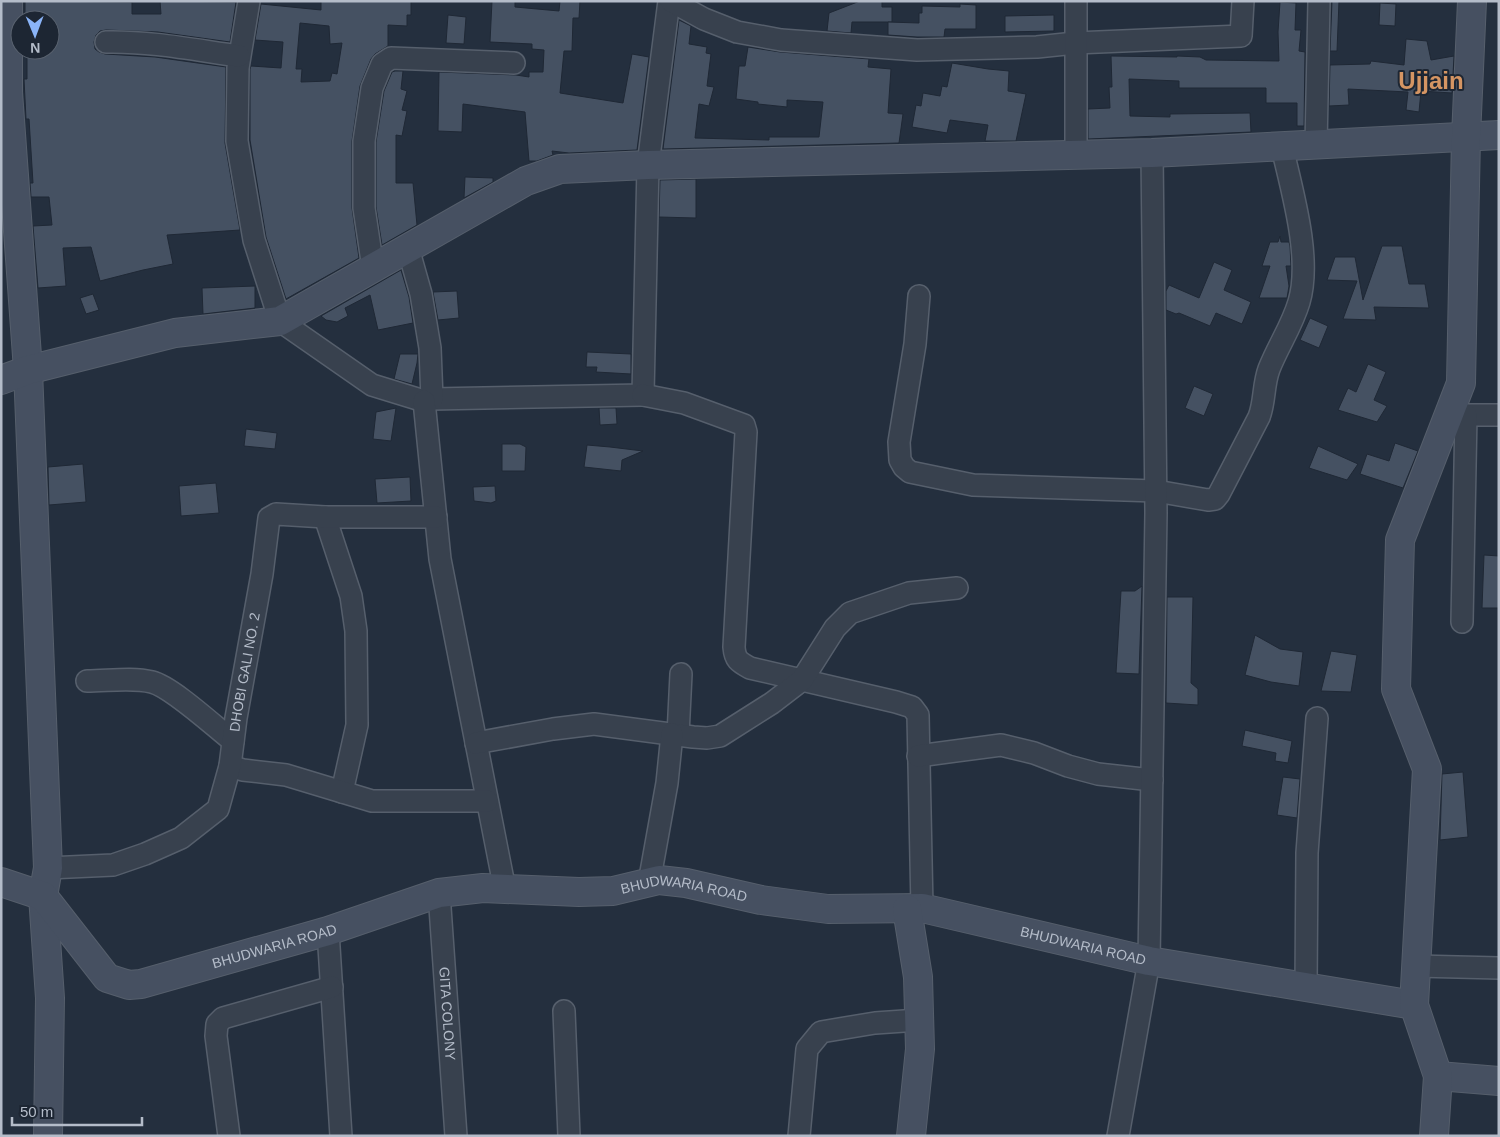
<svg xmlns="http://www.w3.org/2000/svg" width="1500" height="1137" viewBox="0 0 1500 1137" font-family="Arial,sans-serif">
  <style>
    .building { fill: #455162; stroke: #1f2835; fill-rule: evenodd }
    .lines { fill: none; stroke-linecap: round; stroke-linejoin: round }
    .street-casing { stroke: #565f6c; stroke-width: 24 }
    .secondary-casing { stroke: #565f6c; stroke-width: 30 }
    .street { stroke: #38414e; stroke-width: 21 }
    .secondary { stroke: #465061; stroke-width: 28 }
    .labels { text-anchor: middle; stroke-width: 4; stroke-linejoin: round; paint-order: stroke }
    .street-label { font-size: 14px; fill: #b4bcc9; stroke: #1d2633 }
    .town-label { font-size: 24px; font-weight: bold; fill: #d59563; stroke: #1d2633 }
  </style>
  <rect width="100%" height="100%" fill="#242f3e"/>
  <g class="building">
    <polygon points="25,1 132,2 132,14 161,14 160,1 236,2 230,42 158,32 106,30 100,31 96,35 94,42 95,49 99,52 105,54 155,57 226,67 225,143 240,230 167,235 173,264 143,270 100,281 91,247 63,248 66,286 38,288 33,226 52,225 49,197 31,197 30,183 33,183 29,119 26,119 24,79 27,79 27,50 50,50 50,20 25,20"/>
    <path d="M321,1h90v14h-4v11l-19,-1v21l-13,8 -4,5 -11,27 -8,55v67l7,50 -73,41 -20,-62 -16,-97v-71l1,-3 30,2 2,-26 -28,-2 6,-36 60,6zM300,23l29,3 1,18 12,-1 -5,31 -5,-1 -2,8 -29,1 1,-13h-6z"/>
    <polygon points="492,1 515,1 515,7 559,11 560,1 580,1 579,18 573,18 572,51 564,51 560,93 623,103 632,54 649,57 637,150 569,153 552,151 553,155 537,161 529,161 525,112 463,104 462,132 438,131 439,72 516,75 529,77 529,72 543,72 544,50 532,49 532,44 490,42"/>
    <polygon points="860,1 882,1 882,7 892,7 892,22 852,22 851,33 827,31 829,13"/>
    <polygon points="1332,1 1339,1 1337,51 1330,51"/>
    <polygon points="1280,2 1296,3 1295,30 1301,30 1299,51 1305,52 1304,126 1297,126 1297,103 1266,103 1266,88 1179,88 1179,81 1129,79 1130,116 1170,117 1170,114 1250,113 1251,132 1088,139 1088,109 1110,108 1109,87 1112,87 1111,56 1177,57 1177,56 1200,57 1206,60 1279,61 1278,32"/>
    <polygon points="1380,3 1396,4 1395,26 1379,25"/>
    <polygon points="960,4 976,5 976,29 945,29 944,37 917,37 888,35 888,22 919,23 919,13 922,13 922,6 960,7"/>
    <polygon points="448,15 466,17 464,44 446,43"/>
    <polygon points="1054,15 1054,31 1005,32 1005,16"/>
    <polygon points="679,20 691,26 689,44 707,47 706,53 711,54 707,86 714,87 709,106 699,104 695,138 769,140 769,137 819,137 823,102 787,100 787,107 758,104 758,102 736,99 739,66 745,66 748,47 780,52 869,59 868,67 891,69 888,113 903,114 899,143 663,149"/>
    <polygon points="1406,39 1427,41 1431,60 1454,56 1452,93 1421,91 1419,112 1406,110 1408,92 1348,89 1349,105 1329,106 1330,65 1370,64 1371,61 1404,65"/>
    <polygon points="952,63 988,69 1009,71 1008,91 1026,94 1016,141 985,141 988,125 950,120 947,133 912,127 916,105 921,106 923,93 940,96 942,86 947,87"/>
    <polygon points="395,71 403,71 401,89 407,91 402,110 407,111 402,136 396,135 396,183 413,183 417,225 382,245 376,207 376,142 384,91 392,72"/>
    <polygon points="465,177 493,178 493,182 464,198"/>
    <polygon points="696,179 696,218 659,217 660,180"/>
    <polygon points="1280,236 1281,242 1289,242 1290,246 1291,266 1286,266 1289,286 1287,298 1259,298 1270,266 1262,266 1270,242 1278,242"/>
    <polygon points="1382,246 1402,246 1409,284 1425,284 1429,308 1374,307 1376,320 1343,319 1357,281 1327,280 1335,257 1355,257 1363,300"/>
    <polygon points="1214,262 1232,270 1224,290 1251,302 1242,324 1216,313 1210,326 1179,313 1176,314 1166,310 1166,291 1169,285 1199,298"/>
    <polygon points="401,270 409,297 413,323 378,330 370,295 345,308 348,316 337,322 326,320 321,316"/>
    <polygon points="255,286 255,308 203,314 202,288"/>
    <polygon points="457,291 459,318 438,320 433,292"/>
    <polygon points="93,294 99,310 86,314 80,298"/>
    <polygon points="1310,318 1328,326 1319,348 1300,340"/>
    <polygon points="587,352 631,354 631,374 596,372 597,367 586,367"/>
    <polygon points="400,354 418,354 417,363 412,384 394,379"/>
    <polygon points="1368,364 1386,372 1374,400 1387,406 1377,422 1338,410 1348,388 1356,392"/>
    <polygon points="1194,386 1213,394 1204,416 1185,408"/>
    <polygon points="396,408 391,441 373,439 376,412"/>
    <polygon points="599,408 616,408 617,424 600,425"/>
    <polygon points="246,429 277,433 275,449 244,446"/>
    <polygon points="1395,443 1418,451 1403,488 1360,474 1367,454 1389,461"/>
    <polygon points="502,444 520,444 526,447 525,471 502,471"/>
    <polygon points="587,445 610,447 643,451 622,460 621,471 584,467"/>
    <polygon points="1318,446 1358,464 1347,480 1309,468"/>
    <polygon points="83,464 86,502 49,505 48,467"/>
    <polygon points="410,477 411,501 377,503 375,479"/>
    <polygon points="216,483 219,513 181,516 179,486"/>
    <polygon points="495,486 496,501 491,503 474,501 473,487"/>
    <polygon points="1484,555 1499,556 1499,608 1482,608"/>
    <polygon points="1142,586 1139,674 1116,673 1121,591 1135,591"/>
    <polygon points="1167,597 1193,597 1191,683 1198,689 1198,705 1166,703"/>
    <polygon points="1255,635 1280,649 1303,652 1299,686 1271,682 1245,675"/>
    <polygon points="1331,651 1357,655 1351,692 1321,691"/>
    <polygon points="1245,730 1292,741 1288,763 1275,761 1276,753 1242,746"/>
    <polygon points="1463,772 1468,837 1440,840 1442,774"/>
    <polygon points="1283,777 1300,779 1297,818 1277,815"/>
  </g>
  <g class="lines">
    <g class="street-casing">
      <g id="street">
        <polyline points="249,1 238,68 237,141 254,240 280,321 372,385 424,401 432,399 643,395 648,165 669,1"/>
        <polyline points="671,1 704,19 737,32 781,40 917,50 1037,47 1075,43 1241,36 1243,1"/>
        <polyline points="1076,1 1076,155"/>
        <path d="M106,42c45,-1 89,8 133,14"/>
        <polyline points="1316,145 1319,1"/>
        <polyline points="408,248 421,294 430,348 432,399"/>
        <polyline points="373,268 364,208 364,141 372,88 382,64 391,58 514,63"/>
        <path d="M919,296l-4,48 -16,98 1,18 4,7 6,5 63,13 183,6 52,9 7,-1 4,-5 40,-77c6,-15 4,-32 10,-48 9,-23 23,-43 30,-67 13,-44 -7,-111 -17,-155"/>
        <path d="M643,395l41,8 60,22 2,7 -12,215c1,13 5,15 16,21l146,34 16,5 6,8 4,193"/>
        <polyline points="424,401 440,559 505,890"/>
        <polyline points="1452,415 1499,415"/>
        <polyline points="325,517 351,596 356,631 357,725 342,792"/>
        <polyline points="1462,622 1466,415"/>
        <path d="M87,681c21,0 45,-4 65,1 20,5 63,45 81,59"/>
        <polyline points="678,735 681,674"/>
        <polyline points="476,743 553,729 594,724 693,737 707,738 720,736 772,703 802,680 835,628 850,613 909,593 957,588"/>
        <polyline points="918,756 1001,745 1034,753 1068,766 1098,774 1152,780"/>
        <polyline points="230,766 243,770 286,775 372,801 487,801"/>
        <path id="s1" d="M48,868l65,-3 32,-11 36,-16 37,-29 12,-43 6,-48 26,-144 7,-56 7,-4 49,3h111"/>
        <polyline points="649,883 667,783 672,734"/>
        <path id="s2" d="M439,893l17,243"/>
        <polyline points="328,931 341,1136"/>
        <polyline points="1416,966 1499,968"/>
        <polyline points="1306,987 1307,853 1317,718"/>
        <polyline points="564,1011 569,1136"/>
        <polyline points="229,1136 216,1036 217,1024 223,1018 332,987"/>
        <polyline points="799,1136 807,1049 821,1032 875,1023 919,1020"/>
        <polyline points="1118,1136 1149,961 1156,513 1152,153"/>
      </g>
    </g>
    <g class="secondary-casing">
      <g id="secondary">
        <polyline points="8,1 8,92 28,370 48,868 43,896 50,998 48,1136"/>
        <polyline points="1,380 28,370 175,333 280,321 526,181 560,169 648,165 1152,153 1499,135"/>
        <path id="s3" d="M1,882l42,14 64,82 22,7 12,-1 187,-53 111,-38 44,-5 96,4 34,-1 46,-11 27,3 75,17 67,9 94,-1 227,53 265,44"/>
        <polyline points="907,909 918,977 920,1049 911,1136"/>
        <polyline points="1438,1076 1499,1081"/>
        <polyline points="1434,1136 1438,1076 1414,1005 1427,769 1396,689 1400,540 1461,383 1466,137 1472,1"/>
      </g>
    </g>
    <use href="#street" class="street"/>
    <use href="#secondary" class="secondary"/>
  </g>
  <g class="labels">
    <g class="street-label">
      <text dy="5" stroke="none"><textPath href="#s1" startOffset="325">DHOBI GALI NO. 2</textPath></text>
      <text dy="5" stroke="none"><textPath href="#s3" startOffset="742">BHUDWARIA ROAD</textPath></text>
      <text dy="5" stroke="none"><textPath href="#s3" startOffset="1148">BHUDWARIA ROAD</textPath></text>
      <text dy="5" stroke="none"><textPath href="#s3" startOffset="322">BHUDWARIA ROAD</textPath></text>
      <text dy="5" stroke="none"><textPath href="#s2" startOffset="121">GITA COLONY</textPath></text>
    </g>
    <g class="town-label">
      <text x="1431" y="89">Ujjain</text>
    </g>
  </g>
  <rect width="1500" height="1137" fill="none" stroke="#b4bcc9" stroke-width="5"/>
  <g transform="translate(35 35) rotate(179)"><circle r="24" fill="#1d2633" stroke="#59626f"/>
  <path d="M0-4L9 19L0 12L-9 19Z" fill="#8ab4f8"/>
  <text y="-8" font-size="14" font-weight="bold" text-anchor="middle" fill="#b4bcc9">N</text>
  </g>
  <path d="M12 1117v8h130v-8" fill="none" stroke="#b4bcc9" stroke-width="2.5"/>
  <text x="20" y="1117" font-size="15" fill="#b4bcc9" stroke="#1d2633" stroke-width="4" paint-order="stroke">50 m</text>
</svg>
